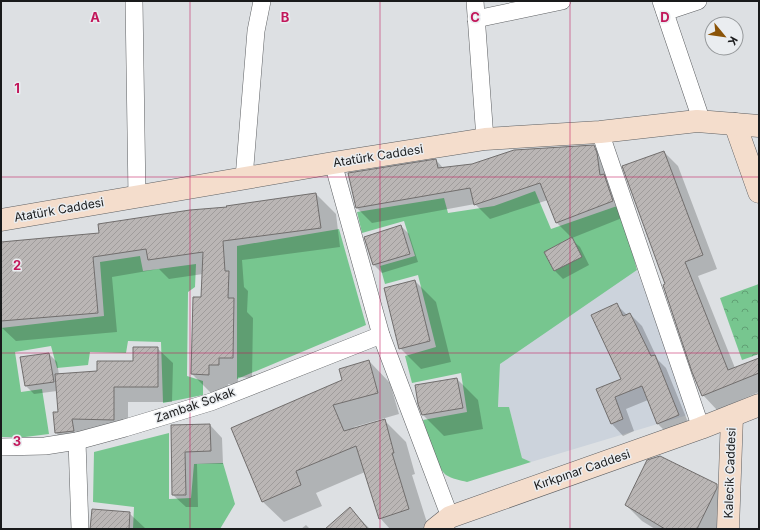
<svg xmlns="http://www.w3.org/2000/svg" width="760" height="530" viewBox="0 0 760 530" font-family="Inter,sans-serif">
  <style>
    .built { fill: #ccd3dc }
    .park { fill: url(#park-crowns) }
    .garden { fill: #77c68f }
    .shadow { fill: #0003 }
    .building { fill: url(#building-hatch); stroke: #716e6d }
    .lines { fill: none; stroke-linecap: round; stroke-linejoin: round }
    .street-casing { stroke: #5e6063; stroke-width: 18 }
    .secondary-casing { stroke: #5e6063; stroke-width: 23 }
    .street { stroke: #fff; stroke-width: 17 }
    .secondary { stroke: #f4ddcc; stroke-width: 22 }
    .grid { fill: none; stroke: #c2185b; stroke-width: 1; stroke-opacity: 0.55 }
    .labels { text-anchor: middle; stroke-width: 3; stroke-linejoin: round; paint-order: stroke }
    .street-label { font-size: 12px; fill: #191a1b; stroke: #eaedf0 }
    .grid-label { font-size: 13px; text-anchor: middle; font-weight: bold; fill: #c2185b; stroke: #eaedf0; stroke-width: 3; stroke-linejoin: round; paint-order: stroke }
  </style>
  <defs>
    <pattern id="park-crowns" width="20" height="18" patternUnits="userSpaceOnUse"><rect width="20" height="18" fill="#77c68f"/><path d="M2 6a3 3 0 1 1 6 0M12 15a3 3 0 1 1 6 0" fill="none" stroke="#61a074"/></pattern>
    <pattern id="building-hatch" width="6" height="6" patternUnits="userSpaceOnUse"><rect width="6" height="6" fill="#bab6b5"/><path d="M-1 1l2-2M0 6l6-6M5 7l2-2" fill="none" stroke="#9f9c9b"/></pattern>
  </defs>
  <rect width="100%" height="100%" fill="#dde0e3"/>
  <polygon class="built" points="637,270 691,414 531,462 522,458 509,408 498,408 500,364 580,305"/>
  <polygon class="park" points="759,284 759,354 742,360 720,298"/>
  <g class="garden">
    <path d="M535,191l16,38 69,-24 17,65 -137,94 -2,43h11l13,51 9,4 -64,20c-7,-2 -15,-3 -21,-7 -10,-8 -19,-42 -23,-55l44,-8 -6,-39 -49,10 -7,-27 31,-9 -18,-72 -33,9 -5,-18 35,-10 -11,-35 -42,12 -5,-21 87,-14 4,15 46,-7z"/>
    <polygon points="339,229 366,325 237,379 237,246"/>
    <polygon points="140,256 143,271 196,264 195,287 188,292 187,376 203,381 203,395 163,403 161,342 128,341 126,353 90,352 88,365 57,368 51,346 15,352 21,392 42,389 49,434 25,437 1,437 1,328 104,316 100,262"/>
    <polygon points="169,433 169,499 191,498 194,464 223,463 235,504 220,529 133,529 134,507 93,502 94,452"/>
  </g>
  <g class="shadow">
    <polygon points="593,146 609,161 627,216 572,238 557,223 548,200 490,219 475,204 372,223 357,208 436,160 444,169"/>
    <polygon points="664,152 678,166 717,269 698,276 735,368 759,359 759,392 717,410 703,395 666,284"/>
    <polygon points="316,194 336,214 340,247 242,260 244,287 248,291 247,312 253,318 252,378 238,377 238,385 228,384 228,394 211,393 192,374 202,298 203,274 169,279 159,269 112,277 117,332 16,341 1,327 1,243 100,234 228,208"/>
    <polygon points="401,226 409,234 418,262 382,273 374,265"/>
    <polygon points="571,239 580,247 589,265 563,279 555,271"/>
    <polygon points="415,281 436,302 451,362 421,369 400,348"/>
    <polygon points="616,304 627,315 630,314 642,326 658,360 666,368 690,427 670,436 658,424 648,400 626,409 634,431 623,436 612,424 598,389 622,379"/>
    <polygon points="157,348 173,363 172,402 128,402 128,434 71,448 56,433 59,413 57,391 34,394 26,386 49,354 57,362 59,375 98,372 134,362"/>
    <polygon points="369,361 390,383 399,414 354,427 355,429 385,421 406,442 415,474 412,475 429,529 390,529 380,518 365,472 316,493 322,506 284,522 262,501 343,381"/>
    <polygon points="457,379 478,400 483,429 444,436 423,415"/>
    <polygon points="210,425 222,438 223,464 197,464 198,507 186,507 173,495 172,426"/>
    <polygon points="716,485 733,501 721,529 655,529 642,521 626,505"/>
    <polygon points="350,509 370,529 326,529"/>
    <polygon points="129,513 146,529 91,529"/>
    <polygon points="306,525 310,529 301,529"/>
  </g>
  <g class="building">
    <polygon points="594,145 597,153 600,175 604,174 613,201 556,223 540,183 474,205 470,188 356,208 348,173 436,159 438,168 472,164 514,150"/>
    <polygon points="664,151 703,255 685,262 728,370 759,358 759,373 702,396 692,372 663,285 665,284 622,166"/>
    <polygon points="316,193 321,228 223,241 225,271 229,271 228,298 234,298 233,358 219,358 219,365 209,365 209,375 191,374 193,297 201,297 203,252 148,260 146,249 93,257 98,313 1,321 1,242 99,233 98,224 190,210 227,207 226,206"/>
    <polygon points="401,225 410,254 373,265 364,237"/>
    <polygon points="572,237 582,257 554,271 544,252"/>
    <polygon points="415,280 430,341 399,349 384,288"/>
    <polygon points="617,303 623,316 630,313 651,356 655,355 679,415 657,424 642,386 615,397 623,419 611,424 596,389 621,379 591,315"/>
    <polygon points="133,347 158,347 158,387 114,387 114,420 72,419 74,431 55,433 53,412 58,412 55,374 97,371 97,361 133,361"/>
    <polygon points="49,353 54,382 25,386 20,357"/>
    <polygon points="369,360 378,393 333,405 344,431 385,419 394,453 392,453 409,509 379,519 356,446 296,471 301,485 262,502 231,428 342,380 339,369"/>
    <polygon points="457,378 463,408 422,415 418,404 415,385"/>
    <polygon points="210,424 211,451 185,452 186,495 172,495 171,425"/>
    <polygon points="660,456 717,484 717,488 697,529 665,529 625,505 647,460"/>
    <polygon points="350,507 368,529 325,529"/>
    <polygon points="92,509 130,512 129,529 90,529"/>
  </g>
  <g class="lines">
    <g class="street-casing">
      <g id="street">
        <polyline points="134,1 137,197"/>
        <polyline points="475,1 485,139"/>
        <polyline points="661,1 702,122"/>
        <polyline points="665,12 698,1"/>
        <polyline points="476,19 562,1"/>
        <polyline points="600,132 701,428"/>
        <polyline points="333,163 381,335 450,517"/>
        <polyline points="244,178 256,31 262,1"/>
        <polyline points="77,441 80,529"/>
        <polyline points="1,447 45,446 77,441 125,428 211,402 381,335"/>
      </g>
    </g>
    <g class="secondary-casing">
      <g id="secondary">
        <polyline points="735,124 759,192"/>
        <polyline points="1,220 333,163 485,139 600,132 697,121 759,126"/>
        <polyline points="435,529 450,517 701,428 759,405"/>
        <polyline points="728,529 732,416"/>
      </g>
    </g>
    <use href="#street" class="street"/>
    <use href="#secondary" class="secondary"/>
  </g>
  <path class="grid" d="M190,1v528M380,1v528M570,1v528M1,177h758M1,353h758"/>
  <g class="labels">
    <g class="street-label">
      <text transform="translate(378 156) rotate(-9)" y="4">Atatürk Caddesi</text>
      <text transform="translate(59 210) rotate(-10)" y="4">Atatürk Caddesi</text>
      <text transform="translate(195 405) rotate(-19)" y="4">Zambak Sokak</text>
      <text transform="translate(582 470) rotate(-19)" y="4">Kırkpınar Caddesi</text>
      <text transform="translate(730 473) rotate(-88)" y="4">Kalecik Caddesi</text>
    </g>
  </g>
  <g class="grid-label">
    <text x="95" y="22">A</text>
    <text x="285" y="22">B</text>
    <text x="475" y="22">C</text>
    <text x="665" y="22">D</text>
    <text x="17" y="93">1</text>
    <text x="17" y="270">2</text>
    <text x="17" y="446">3</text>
  </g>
  <rect width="760" height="530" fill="none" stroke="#191a1b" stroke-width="4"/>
  <g transform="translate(724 36) rotate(119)"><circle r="19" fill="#eaedf0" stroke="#96999b"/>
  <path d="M0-3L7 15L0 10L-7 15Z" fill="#8b5408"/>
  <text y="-6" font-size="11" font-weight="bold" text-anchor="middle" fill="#191a1b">K</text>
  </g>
</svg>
